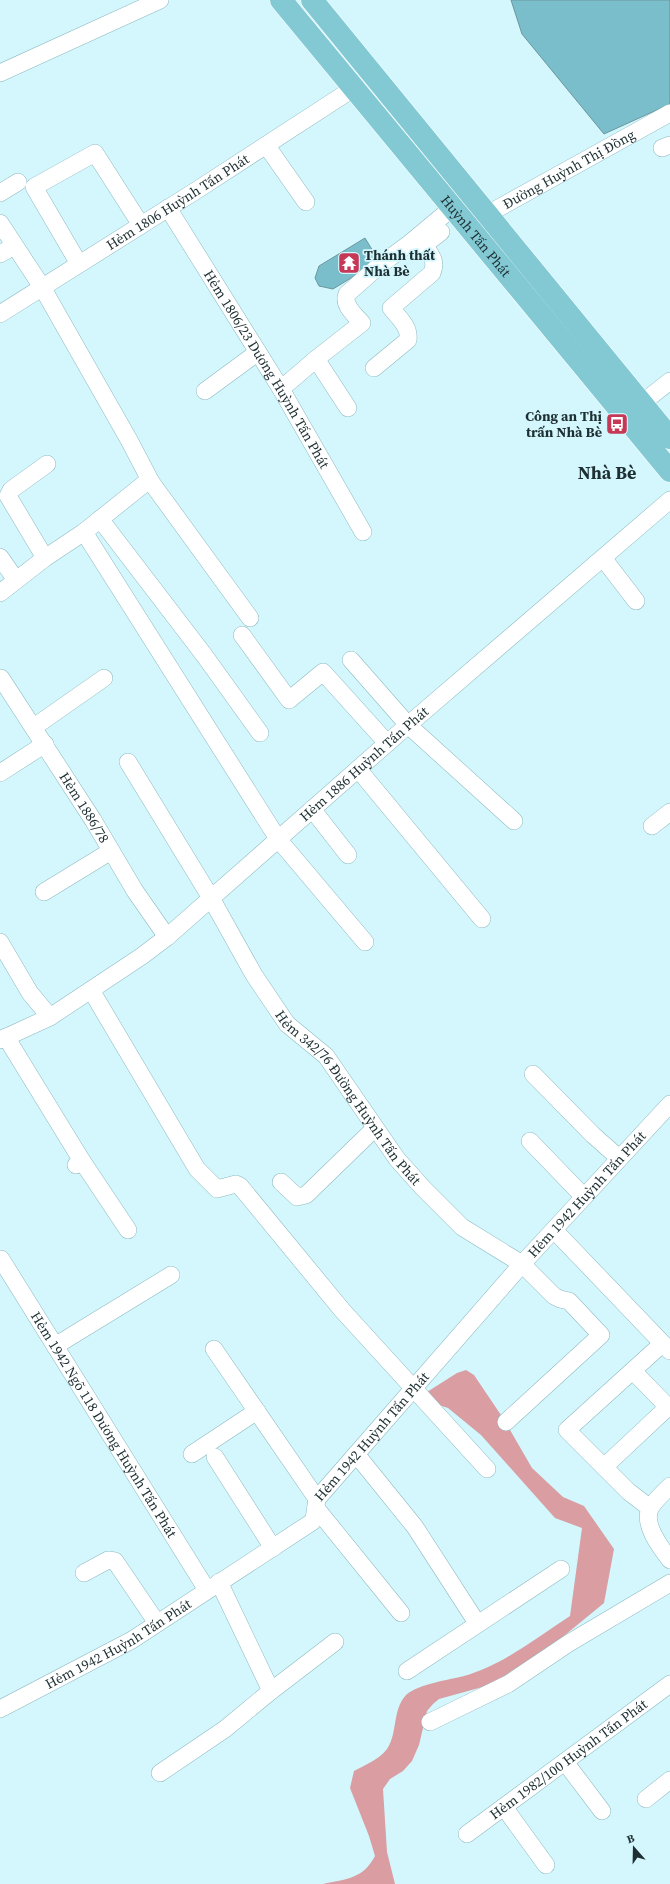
<svg xmlns="http://www.w3.org/2000/svg" width="670" height="1884" viewBox="0 0 670 1884" font-family="'Source Serif 4',serif">
  <style>
    .water { fill: #d99da2 }
    .building { fill: #79beca; stroke: #6c979e }
    .lines { fill: none; stroke-linecap: round; stroke-linejoin: round }
    .minor-casing { stroke: #8db9c1; stroke-width: 18 }
    .major-casing { stroke: #fff; stroke-width: 23 }
    .minor { stroke: #fff; stroke-width: 17 }
    .major { stroke: #82c9d3; stroke-width: 22 }
    .labels { text-anchor: middle; stroke-width: 3.5; stroke-linejoin: round; paint-order: stroke }
    .street-label { font-size: 14px; fill: #1d2f32; stroke: #d3f7fd }
    .poi-label { font-size: 14px; font-weight: bold; fill: #1d2f32; stroke: #d3f7fd; text-anchor: start }
    .district-label { font-size: 18px; font-weight: bold; fill: #1d2f32; stroke: #d3f7fd }
  </style>
  <rect width="100%" height="100%" fill="#d3f7fd"/>
  <path class="water" d="M466,1370l8,5 29,43 29,50 31,29 21,9 30,43 -10,54 -78,64 -40,19 -47,13 -6,5 -6,7 -8,34 -7,16 -9,10 -13,8 -7,10 4,63 8,32h-72c23,-5 40,-5 52,-28l-6,-20 -19,-48 4,-17c11,-6 26,-12 33,-22 11,-16 5,-39 19,-54 12,-11 43,-15 58,-19 39,-11 72,-38 106,-60l12,-88 -27,-10 -74,-83 -33,-27 -15,-5 -6,-11 30,-19z"/>
  <g class="building">
    <polygon points="511,0 670,0 670,104 604,134 522,34"/>
    <polygon points="365,238 379,261 333,289 319,286 315,278 319,266"/>
  </g>
  <g class="lines">
    <g class="minor-casing">
      <g id="minor">
        <polyline points="0,73 160,0"/>
        <polyline points="266,145 306,202"/>
        <polyline points="662,148 670,145"/>
        <polyline points="0,193 18,182"/>
        <path id="s1" d="M168,208l113,181 82,143"/>
        <polyline points="0,223 42,287 129,440 151,482"/>
        <path id="s2" d="M469,228l17,-13 184,-102"/>
        <polyline points="0,254 14,246"/>
        <polyline points="79,264 34,187 95,153 141,225"/>
        <path id="s3" d="M0,314l197,-124 157,-102"/>
        <path d="M316,359l46,-36c-7,-8 -20,-18 -15,-29l33,-29 30,-22 42,-35"/>
        <path d="M374,368l34,-28c2,-13 -9,-22 -17,-32l41,-35c5,-12 -1,-18 -8,-28l17,-13"/>
        <polyline points="281,389 316,359 348,408"/>
        <polyline points="205,391 258,352"/>
        <polyline points="642,403 670,381"/>
        <polyline points="100,519 204,655 260,733"/>
        <polyline points="84,532 278,839 365,942"/>
        <polyline points="0,557 16,580"/>
        <polyline points="45,558 8,496 11,490 47,464"/>
        <polyline points="603,558 636,601"/>
        <polyline points="0,593 45,558 84,532 144,484 151,482 250,618"/>
        <polyline points="242,635 289,700 323,672 387,743"/>
        <polyline points="351,660 408,725 514,821"/>
        <path id="s4" d="M1,678l92,142 42,71 32,46"/>
        <polyline points="34,727 104,678"/>
        <path id="s5" d="M128,762l83,136 43,77 33,49 39,32 71,103 26,29 39,39 60,37 32,32 6,3 9,2 32,34 -95,87"/>
        <polyline points="358,769 482,919"/>
        <polyline points="0,773 45,744"/>
        <polyline points="312,809 348,855"/>
        <polyline points="652,826 670,812"/>
        <polyline points="44,892 111,851"/>
        <polyline points="0,942 30,993 50,1017"/>
        <polyline points="91,990 197,1169 217,1189 236,1184 240,1186 342,1310 487,1469"/>
        <polyline points="6,1037 82,1161 76,1165"/>
        <path id="s6" d="M0,1040l50,-23 92,-61 25,-19 241,-212 262,-225"/>
        <polyline points="533,1074 593,1135 619,1158"/>
        <polyline points="530,1141 584,1197"/>
        <polyline points="82,1161 128,1230"/>
        <polyline points="281,1182 297,1197 306,1195 375,1128"/>
        <polyline points="554,1230 670,1351"/>
        <path id="s7" d="M1,1259l206,331"/>
        <polyline points="55,1346 171,1275"/>
        <polyline points="214,1349 317,1499"/>
        <polyline points="192,1454 257,1411"/>
        <polyline points="356,1454 415,1527 477,1623"/>
        <polyline points="215,1457 273,1548"/>
        <polyline points="604,1467 668,1407 633,1371"/>
        <path d="M670,1486c-6,6 -14,13 -19,21 -10,16 10,41 19,53"/>
        <polyline points="316,1508 401,1613"/>
        <polyline points="650,1508 629,1492 567,1430 662,1344"/>
        <polyline points="84,1573 108,1560 115,1561 157,1623"/>
        <polyline points="407,1671 561,1569"/>
        <polyline points="271,1691 335,1642"/>
        <path id="s8" d="M0,1709l132,-69 180,-118 2,-3 3,-20 205,-235 148,-160"/>
        <polyline points="430,1722 508,1684 569,1643 670,1583"/>
        <polyline points="565,1762 602,1811"/>
        <polyline points="160,1773 225,1729 271,1691 219,1582"/>
        <polyline points="646,1799 670,1780"/>
        <polyline points="504,1807 546,1865"/>
        <path id="s9" d="M467,1834l203,-150"/>
      </g>
    </g>
    <g class="major-casing">
      <g id="major">
        <path id="s10" d="M281,0l389,471"/>
        <polyline points="312,0 670,438"/>
      </g>
    </g>
    <use href="#minor" class="minor"/>
    <use href="#major" class="major"/>
  </g>
  <defs>
    <g id="temple-square" transform="scale(1.15)"><rect x="-9" y="-9" width="18" height="18" rx="4" fill="#c73756" stroke="#d3f7fd"/><path d="M0-6L5-2H3V0L6.5 2.5H4V6H1.5V3h-3V6H-4V2.5H-6.5L-3 0V-2H-5Z" fill="#fff"/></g>
    <g id="bus-square" transform="scale(1.15)"><rect x="-9" y="-9" width="18" height="18" rx="4" fill="#c73756" stroke="#d3f7fd"/><path d="M-5-6H5V4H4V6H2V4H-2V6H-4V4H-5ZM-3.5-4V0h7V-4ZM-3.5 1.2v1.5H-2V1.2ZM2 1.2v1.5H3.5V1.2Z" fill="#fff"/></g>
  </defs>
  <g fill-rule="evenodd">
    <use href="#temple-square" x="349" y="263"/>
    <use href="#bus-square" x="617" y="424"/>
  </g>
  <g class="labels">
    <g class="street-label">
      <text dy="5" stroke="none"><textPath href="#s2" startOffset="116">Đường Huỳnh Thị Đồng</textPath></text>
      <text dy="5" stroke="none"><textPath href="#s3" startOffset="210">Hẻm 1806 Huỳnh Tấn Phát</textPath></text>
      <text dy="5" stroke="none"><textPath href="#s10" startOffset="306">Huỳnh Tấn Phát</textPath></text>
      <text dy="5" stroke="none"><textPath href="#s1" startOffset="189">Hẻm 1806/23 Dương Huỳnh Tấn Phát</textPath></text>
      <text dy="5" stroke="none"><textPath href="#s6" startOffset="459">Hẻm 1886 Huỳnh Tấn Phát</textPath></text>
      <text dy="5" stroke="none"><textPath href="#s4" startOffset="154">Hẻm 1886/78</textPath></text>
      <text dy="5" stroke="none"><textPath href="#s5" startOffset="403">Hẻm 342/76 Đường Huỳnh Tấn Phát</textPath></text>
      <text dy="5" stroke="none"><textPath href="#s8" startOffset="795">Hẻm 1942 Huỳnh Tấn Phát</textPath></text>
      <text dy="5" stroke="none"><textPath href="#s7" startOffset="195">Hẻm 1942 Ngõ 118 Dương Huỳnh Tấn Phát</textPath></text>
      <text dy="5" stroke="none"><textPath href="#s8" startOffset="471">Hẻm 1942 Huỳnh Tấn Phát</textPath></text>
      <text dy="5" stroke="none"><textPath href="#s8" startOffset="135">Hẻm 1942 Huỳnh Tấn Phát</textPath></text>
      <text dy="5" stroke="none"><textPath href="#s9" startOffset="126">Hẻm 1982/100 Huỳnh Tấn Phát</textPath></text>
    </g>
    <g class="poi-label">
      <text x="364" y="260">Thánh thất<tspan x="364" dy="16">Nhà Bè</tspan></text>
      <text x="602" y="421" text-anchor="end">Công an Thị<tspan x="602" dy="16">trấn Nhà Bè</tspan></text>
    </g>
    <g class="district-label">
      <text x="607" y="479">Nhà Bè</text>
    </g>
  </g>
  <g transform="translate(634 1848) rotate(340)" stroke="#d3f7fd" stroke-width="3" paint-order="stroke">
  <path d="M0-3L7 15L0 10L-7 15Z" fill="#1d2f32"/>
  <text y="-6" font-size="11" font-weight="bold" text-anchor="middle" fill="#1d2f32">B</text>
  </g>
</svg>
